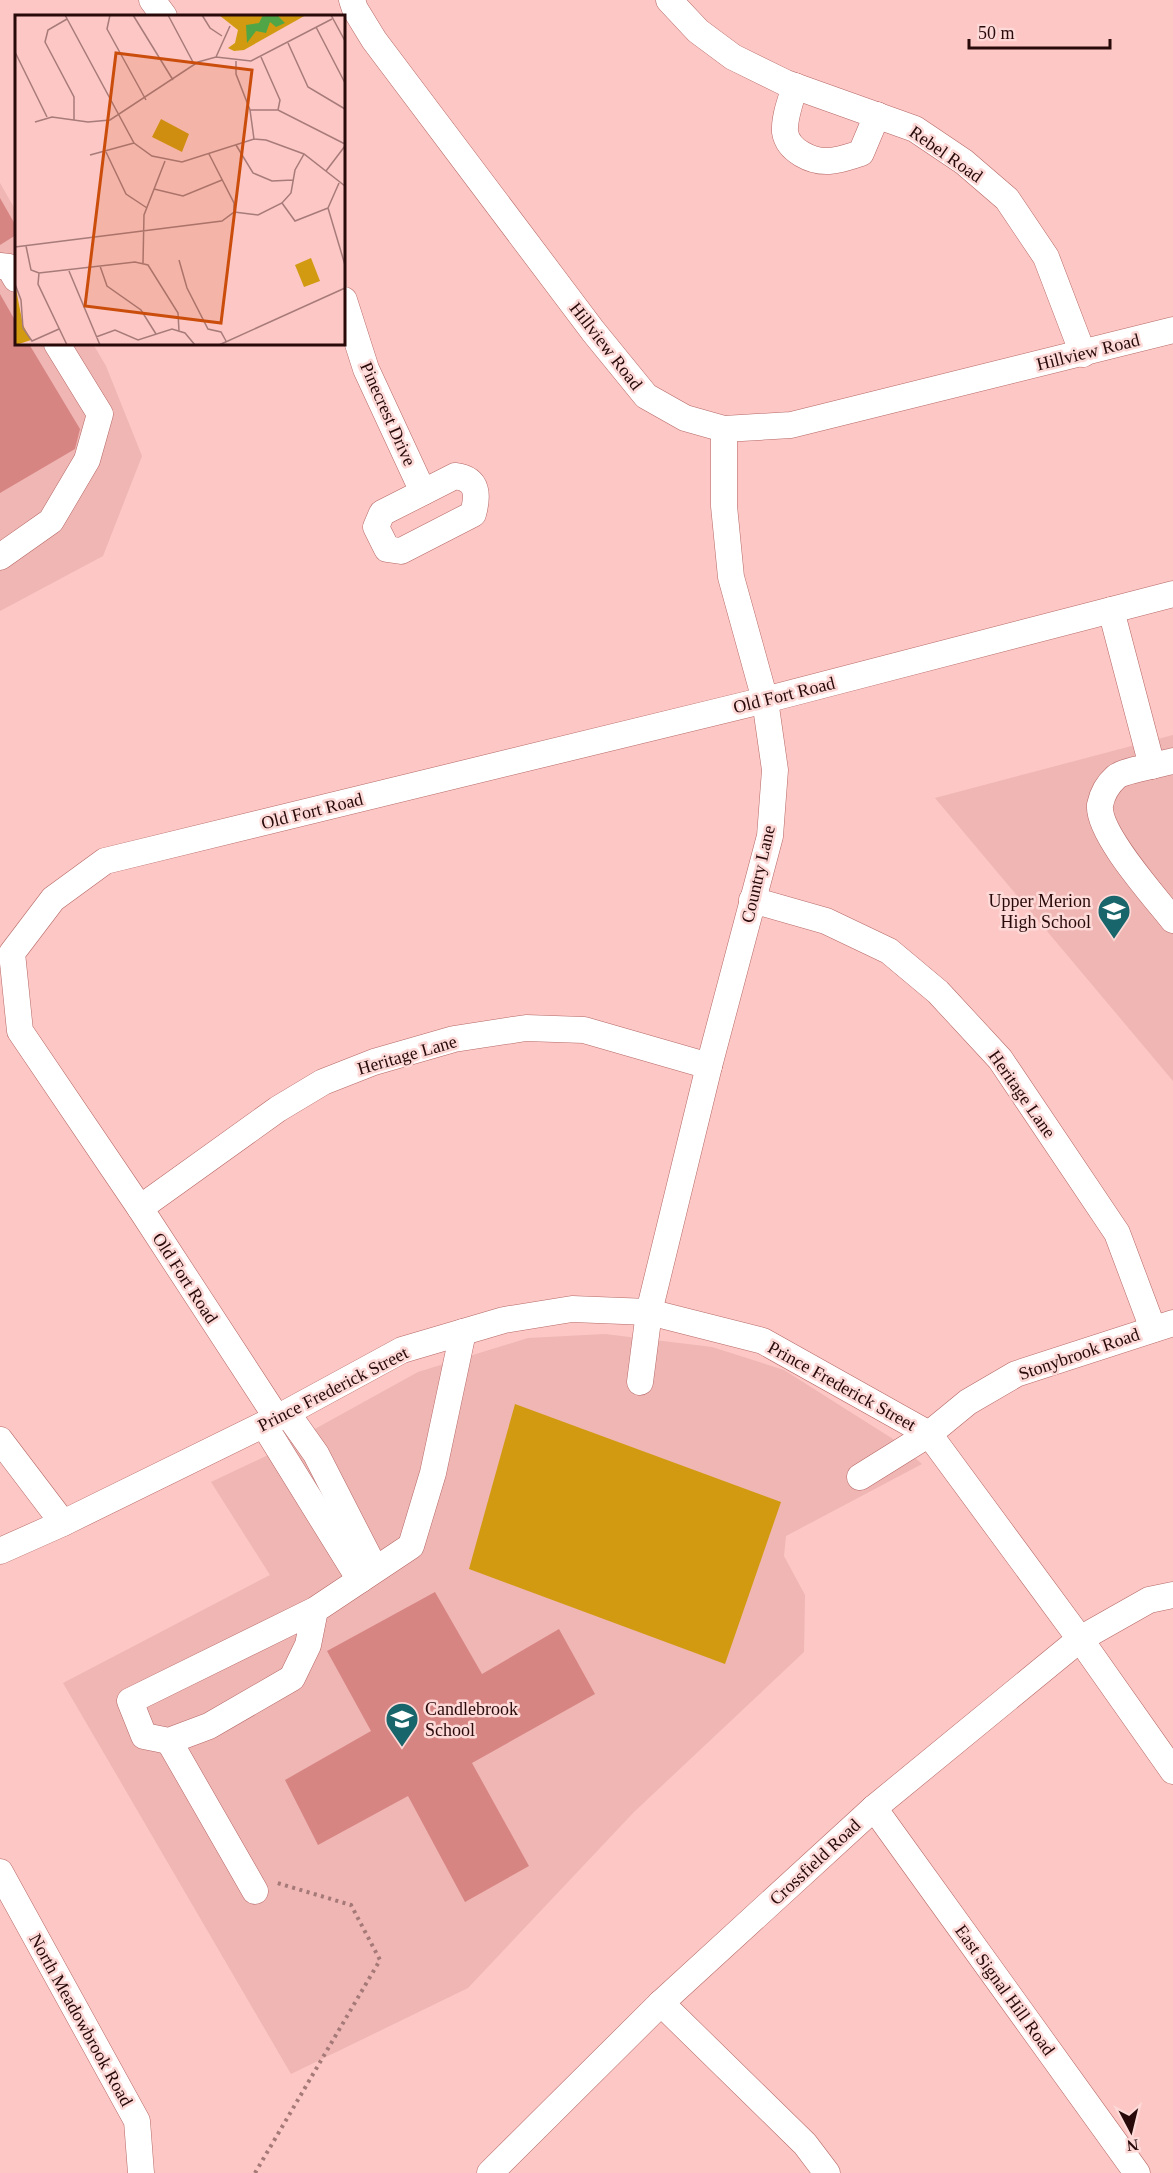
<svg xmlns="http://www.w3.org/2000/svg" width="1173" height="2173" viewBox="0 0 1173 2173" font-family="Georgia,serif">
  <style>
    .built { fill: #efb6b4 }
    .green { fill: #d29a11 }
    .building { fill: #d78583 }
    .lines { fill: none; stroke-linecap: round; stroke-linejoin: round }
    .minor-casing { stroke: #b56765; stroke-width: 27 }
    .path { stroke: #a47977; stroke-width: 4; stroke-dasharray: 3 4.5; stroke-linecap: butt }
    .minor { stroke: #fff; stroke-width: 26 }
    .labels { text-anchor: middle; stroke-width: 5; stroke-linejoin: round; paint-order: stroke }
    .street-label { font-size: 18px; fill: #280a0b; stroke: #fdd9d7 }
    .poi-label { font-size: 18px; fill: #280a0b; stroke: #fdd9d7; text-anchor: end }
    .inset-road { fill: none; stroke: #a77b7a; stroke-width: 1.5 }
    .view { fill: #cb4d0c; fill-opacity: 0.15; stroke: #cb4d0c; stroke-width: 3 }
    .inset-edge { fill: none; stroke: #280a0b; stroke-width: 3 }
  </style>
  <rect width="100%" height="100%" fill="#fcc7c4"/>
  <g class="built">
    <polygon points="0,183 16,211 16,344 93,344 106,366 142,456 103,556 0,611"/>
    <polygon points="1173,735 1173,1081 935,798"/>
    <polygon points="605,1334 712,1347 784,1370 893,1439 922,1464 786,1536 784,1556 805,1595 804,1652 634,1812 468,1988 291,2074 63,1683 270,1575 211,1482 266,1456 418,1372 528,1338"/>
  </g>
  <polygon class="green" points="515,1404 781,1502 725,1664 469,1569"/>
  <g class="building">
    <polygon points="0,198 16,226 16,235 0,245"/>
    <polygon points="0,294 16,322 16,344 29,344 80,429 75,449 0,493"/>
    <polygon points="435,1592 482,1674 559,1629 595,1694 472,1763 529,1866 465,1902 408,1796 318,1845 285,1780 371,1731 327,1651"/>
  </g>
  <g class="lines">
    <g class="minor-casing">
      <g id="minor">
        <polyline points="152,0 164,16"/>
        <polyline points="352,0 355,9 374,40 593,331 646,396 685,418 724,429 791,425 1173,330"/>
        <polyline points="669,0 698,31 733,57 786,83 915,129 964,162 1007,199 1046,257 1083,354"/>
        <path d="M795,86c-4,14 -11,31 -10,46 3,19 27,30 44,29 12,-1 22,-5 32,-8l16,-38"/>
        <polyline points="0,266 9,267 16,279"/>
        <polyline points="344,300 366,369 423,492"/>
        <path d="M455,476c24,3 23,20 18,38l-72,37 -14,-2 -11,-22 6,-14z"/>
        <polyline points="0,557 51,521 87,460 100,414 57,344"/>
        <polyline points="1111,610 1152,766"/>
        <path d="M1173,761c-12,3 -50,10 -57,16 -8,7 -14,18 -16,28 -3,28 55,92 73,115"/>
        <polyline points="752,900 826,921 889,951 938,992 1000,1059 1117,1233 1153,1329"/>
        <polyline points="140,1208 278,1109 323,1082 374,1062 454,1039 526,1028 584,1030 709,1066"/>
        <polyline points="640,1382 649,1312 709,1066 770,836 775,770 765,700 731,577 724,506 724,429"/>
        <polyline points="287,1413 316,1454 375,1569"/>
        <polyline points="277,1418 140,1208 20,1031 12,953 53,899 105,861 765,700 1173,594"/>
        <polyline points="264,1425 360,1580"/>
        <polyline points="0,1440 63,1523"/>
        <polyline points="860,1477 929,1434 968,1402 1016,1374 1173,1323"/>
        <polyline points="0,1551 63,1523 277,1418 402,1350 504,1320 572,1309 649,1312 763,1341 929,1434 1080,1639 1173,1771"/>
        <polyline points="315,1610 308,1645 292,1678 209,1726 169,1741 144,1736 130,1701 315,1610 411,1546 433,1473 463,1332"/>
        <polyline points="169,1741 255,1891"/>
        <polyline points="874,1808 1137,2173"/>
        <polyline points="0,1872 137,2121 141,2173"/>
        <polyline points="661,2003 805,2144 827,2173"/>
        <polyline points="490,2173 661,2003 874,1808 1080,1639 1149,1600 1173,1595"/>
      </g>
    </g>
    <polyline class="path" points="255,2173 380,1960 351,1905 274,1882"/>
    <use href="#minor" class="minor"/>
  </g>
  <defs>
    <g id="school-pin" transform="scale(1.725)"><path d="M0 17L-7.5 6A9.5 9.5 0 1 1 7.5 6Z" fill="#18666b" stroke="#fdd9d7"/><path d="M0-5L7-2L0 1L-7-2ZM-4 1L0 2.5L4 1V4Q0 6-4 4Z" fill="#fff"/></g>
  </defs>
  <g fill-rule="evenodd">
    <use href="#school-pin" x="1114" y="911"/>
    <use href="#school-pin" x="402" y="1719"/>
  </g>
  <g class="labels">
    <g class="street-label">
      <text transform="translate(946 154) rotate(35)" y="6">Rebel Road</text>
      <text transform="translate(606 346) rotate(52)" y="6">Hillview Road</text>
      <text transform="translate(1088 352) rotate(-14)" y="6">Hillview Road</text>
      <text transform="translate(388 414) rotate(66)" y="6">Pinecrest Drive</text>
      <text transform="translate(784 695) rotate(-14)" y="6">Old Fort Road</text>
      <text transform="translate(312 811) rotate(-14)" y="6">Old Fort Road</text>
      <text transform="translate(758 874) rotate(-77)" y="6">Country Lane</text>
      <text transform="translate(407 1055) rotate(-16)" y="6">Heritage Lane</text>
      <text transform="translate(1022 1094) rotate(55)" y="6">Heritage Lane</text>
      <text transform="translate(185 1278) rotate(57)" y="6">Old Fort Road</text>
      <text transform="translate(1079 1354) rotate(-19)" y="6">Stonybrook Road</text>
      <text transform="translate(842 1386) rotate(29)" y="6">Prince Frederick Street</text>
      <text transform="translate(333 1389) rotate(-27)" y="6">Prince Frederick Street</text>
      <text transform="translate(815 1862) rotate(-43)" y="6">Crossfield Road</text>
      <text transform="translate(1005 1990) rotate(54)" y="6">East Signal Hill Road</text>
      <text transform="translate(81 2020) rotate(61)" y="6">North Meadowbrook Road</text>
    </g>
    <g class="poi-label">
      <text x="1091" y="907">Upper Merion<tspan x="1091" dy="21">High School</tspan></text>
      <text x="425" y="1715" text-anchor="start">Candlebrook<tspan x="425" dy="21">School</tspan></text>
    </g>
  </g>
  <g transform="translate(15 15)">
    <rect width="330" height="330" fill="#fcc7c4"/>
    <path d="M204,0h87l-62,35 -10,1 -6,-3 7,-5 3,-13zM146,104l28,15 -7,18 -30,-15zM296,243l9,23 -16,6 -9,-22zM0,269l8,41 8,15 -12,4h-4z" fill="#d29a11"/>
    <path d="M248,0h14l8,8 -9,4 -6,-5 -4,11 -10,-2 -9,12 -1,-18 13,-2z" fill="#50a646"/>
    <path class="inset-road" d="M50,0l69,128 18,13 30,6 72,-23 12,1 38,14 41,32M95,0l-3,14 39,71M118,0l40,65M153,0l26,49M187,0l8,13 12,8M316,0l14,26M52,4l-19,11 -3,12 29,55v23M301,12l29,56M273,28l20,44 37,22M0,37l32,65M201,42l14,-31M246,42l19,43 -2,10M221,46v13l14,36 4,29M235,95h28l67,34M20,107l17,-5 36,5 22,-2 88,-58 18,-5 35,4 81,-42M221,130l17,28 19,8 21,-1M91,137l20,42 21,14M75,140l44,-12M311,156l19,-25M324,168l-11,25 17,57M139,174l29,7 39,-16M267,188l13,18 33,-13M219,197l24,3 24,-12 9,-10 4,-23 9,-16M11,231l5,24 8,3 96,-11 13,3 30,48 1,18M0,232l207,-26 12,-9v-9l-25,-49M164,245l8,28 21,41 13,3 5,9M128,248l1,-48 21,-54M85,251l7,20 34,24 15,24M54,256l31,74M24,258l-1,11 29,61M0,269l6,16 2,28 9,13 27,-12M81,322l19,-7 23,10 34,-11 13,4 10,12M204,330l126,-57"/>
    <path class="view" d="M101,38l136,17 -31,253 -136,-17z"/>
    <rect width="330" height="330" class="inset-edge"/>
  </g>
  <g transform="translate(1131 2131) rotate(173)" stroke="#fdd9d7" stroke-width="4.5" paint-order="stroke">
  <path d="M0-4.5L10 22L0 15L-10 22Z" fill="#280a0b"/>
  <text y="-9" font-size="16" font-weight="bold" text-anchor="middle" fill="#280a0b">N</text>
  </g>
  <path d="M969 39v9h141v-9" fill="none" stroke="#280a0b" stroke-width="3"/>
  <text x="978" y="39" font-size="18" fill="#280a0b" stroke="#fdd9d7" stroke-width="4.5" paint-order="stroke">50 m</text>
</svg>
